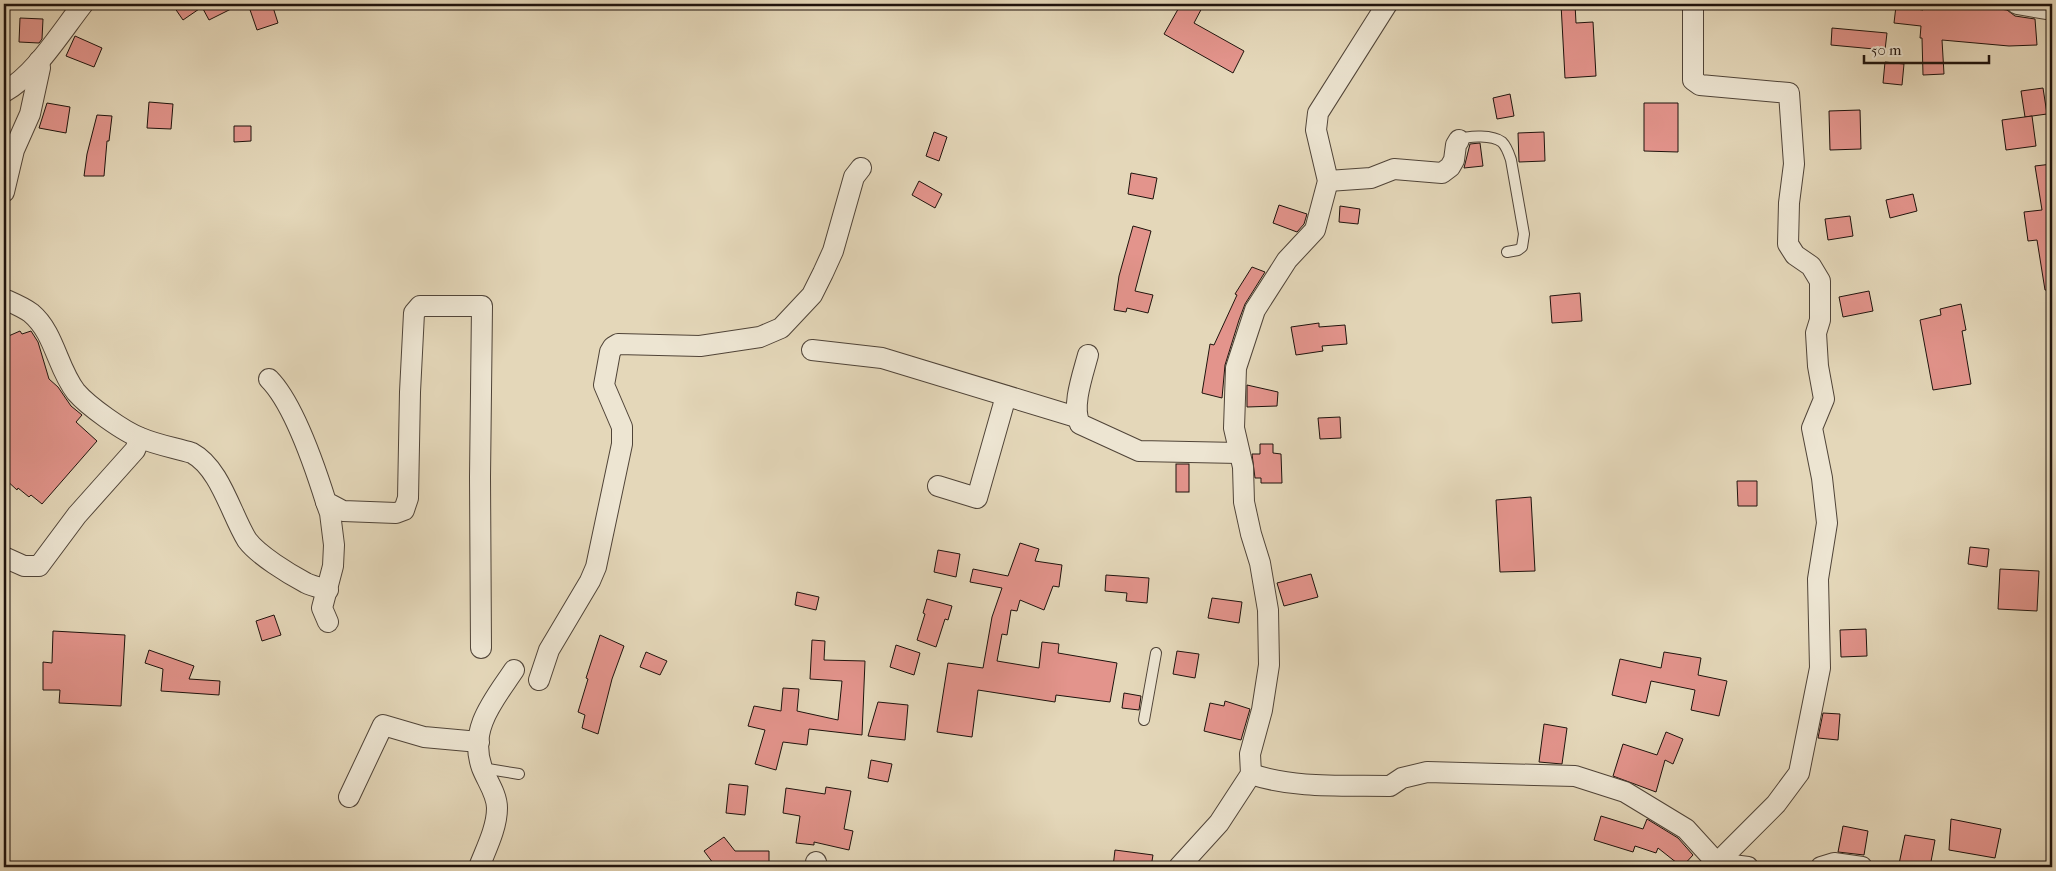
<svg xmlns="http://www.w3.org/2000/svg" width="2056" height="871" viewBox="0 0 2056 871" font-family="'IM FELL French Canon',serif">
  <style>
    .building { fill: #e3948c; stroke: #1f130d }
    .lines { fill: none; stroke-linecap: round; stroke-linejoin: round }
    .lane-casing { stroke: #504438; stroke-width: 12 }
    .street-casing { stroke: #504438; stroke-width: 22 }
    .lane { stroke: #ede5d2; stroke-width: 10 }
    .street { stroke: #ede5d2; stroke-width: 20 }
  </style>
  <rect width="100%" height="100%" fill="#e4d7b9"/>
  <filter id="stains"><feTurbulence type="fractalNoise" baseFrequency=".004" numOctaves="4"/><feColorMatrix values="0 0 0 0 .2 0 0 0 0 .09 0 0 0 0 .02 0 0 0 .5 -.17"/></filter>
  <radialGradient id="worn" r=".72"><stop offset=".6" stop-color="#630" stop-opacity="0"/><stop offset="1" stop-color="#630" stop-opacity=".3"/></radialGradient>
  <g class="building">
    <polygon points="172,4 241,4 209,20 202,7 183,20"/>
    <polygon points="248,4 272,4 278,23 257,30"/>
    <polygon points="1181,4 1204,4 1194,23 1244,51 1233,73 1164,34"/>
    <polygon points="1561,4 1575,4 1576,23 1593,22 1596,76 1565,78"/>
    <polygon points="1923,4 1964,4 2007,10 2015,16 2035,19 2037,45 2009,46 1942,40 1944,74 1923,75 1922,38 1920,38 1921,26 1894,23 1896,6 1923,10"/>
    <polygon points="20,18 43,19 42,39 39,43 19,42"/>
    <polygon points="1832,28 1887,33 1885,50 1831,45"/>
    <polygon points="75,36 102,48 94,67 66,56"/>
    <polygon points="1885,62 1904,64 1902,85 1883,83"/>
    <polygon points="2043,88 2047,114 2025,117 2021,91"/>
    <polygon points="1510,94 1514,116 1497,119 1493,98"/>
    <polygon points="149,102 173,104 171,129 147,128"/>
    <polygon points="47,103 70,107 66,133 39,128"/>
    <polygon points="1644,103 1678,103 1678,152 1644,151"/>
    <polygon points="1860,110 1861,149 1830,150 1829,111"/>
    <polygon points="97,115 112,116 109,141 107,141 104,176 84,176 87,154"/>
    <polygon points="2032,116 2036,146 2006,150 2002,120"/>
    <polygon points="234,126 251,126 251,141 234,142"/>
    <polygon points="934,132 947,137 939,161 926,156"/>
    <polygon points="1544,132 1545,161 1519,162 1518,133"/>
    <polygon points="1480,143 1483,166 1464,168 1470,144"/>
    <polygon points="2052,164 2052,290 2045,290 2037,240 2028,241 2024,212 2042,210 2035,166"/>
    <polygon points="1131,173 1157,178 1153,199 1128,194"/>
    <polygon points="919,181 942,194 935,208 912,195"/>
    <polygon points="1913,194 1917,211 1890,218 1886,200"/>
    <polygon points="1279,205 1307,214 1304,224 1297,232 1273,223"/>
    <polygon points="1340,206 1360,209 1358,224 1339,222"/>
    <polygon points="1850,216 1853,236 1828,240 1825,219"/>
    <polygon points="1133,226 1151,231 1135,291 1153,295 1148,313 1127,308 1126,312 1114,310 1119,276"/>
    <polygon points="1252,267 1265,272 1245,304 1239,320 1225,365 1222,398 1202,393 1210,344 1214,345 1237,295 1235,294"/>
    <polygon points="1869,291 1873,311 1843,317 1839,297"/>
    <polygon points="1580,293 1582,321 1552,323 1550,296"/>
    <polygon points="1961,304 1966,330 1962,331 1971,384 1933,390 1920,320 1941,315 1940,309"/>
    <polygon points="1319,323 1319,327 1345,325 1347,344 1322,346 1323,351 1296,355 1291,327"/>
    <polygon points="20,331 22,334 31,331 38,342 49,379 58,387 71,406 82,415 76,422 97,441 42,504 31,495 29,497 18,488 17,490 4,478 4,338"/>
    <polygon points="1247,385 1278,392 1277,406 1247,407"/>
    <polygon points="1340,417 1341,438 1320,439 1318,418"/>
    <polygon points="1260,444 1273,444 1273,453 1281,454 1282,483 1261,483 1261,478 1255,478 1252,454 1260,454"/>
    <rect x="1176" y="464" width="13" height="28"/>
    <polygon points="1737,481 1757,481 1757,506 1738,506"/>
    <polygon points="1531,497 1535,571 1500,572 1496,500"/>
    <polygon points="1020,543 1039,549 1035,561 1062,565 1059,587 1053,586 1044,610 1020,600 1017,611 1011,610 1007,635 1002,634 997,661 1039,668 1042,642 1059,644 1058,653 1117,663 1110,702 1056,695 1055,702 978,690 972,737 937,732 948,663 983,668 992,617 1002,588 970,582 973,569 1008,576"/>
    <polygon points="1970,547 1989,549 1987,567 1968,564"/>
    <polygon points="938,550 960,554 956,577 934,572"/>
    <polygon points="2000,569 2039,571 2037,611 1998,609"/>
    <polygon points="1311,574 1318,597 1284,606 1277,583"/>
    <polygon points="1106,575 1149,578 1147,603 1126,601 1127,593 1105,591"/>
    <polygon points="797,592 819,597 816,610 795,605"/>
    <polygon points="1212,598 1242,602 1239,623 1208,618"/>
    <polygon points="927,599 952,606 948,620 945,619 936,647 917,640 925,614 923,613"/>
    <polygon points="274,615 281,635 262,641 256,621"/>
    <polygon points="1866,629 1867,656 1841,657 1840,630"/>
    <polygon points="53,631 125,635 121,706 59,703 60,690 43,690 43,662 52,663"/>
    <polygon points="600,635 624,646 612,679 598,734 582,728 585,715 578,712 588,679 586,678"/>
    <polygon points="812,640 825,641 824,660 865,661 862,735 809,729 807,745 783,742 776,770 755,764 765,730 748,726 754,706 781,711 783,688 799,689 797,711 838,720 842,681 810,679"/>
    <polygon points="896,645 920,653 914,675 890,667"/>
    <polygon points="149,650 194,666 189,679 220,681 219,695 161,691 163,669 145,663"/>
    <polygon points="1177,651 1199,654 1195,678 1173,674"/>
    <polygon points="646,652 667,661 660,675 640,667"/>
    <polygon points="1664,652 1701,658 1698,675 1727,681 1719,716 1691,710 1695,690 1651,681 1646,703 1612,695 1620,659 1661,668"/>
    <polygon points="1124,693 1141,696 1139,710 1122,708"/>
    <polygon points="1225,701 1250,709 1241,740 1204,731 1210,703 1224,706"/>
    <polygon points="878,702 908,705 905,740 868,736"/>
    <polygon points="1823,713 1840,714 1838,740 1818,738"/>
    <polygon points="1544,724 1567,728 1562,764 1539,762"/>
    <polygon points="1666,732 1683,739 1673,764 1665,760 1656,792 1613,776 1623,744 1657,755"/>
    <polygon points="871,760 892,764 888,782 868,778"/>
    <polygon points="729,784 748,786 745,815 726,813"/>
    <polygon points="826,787 851,791 844,829 853,831 849,850 814,842 814,845 796,843 800,816 783,813 786,788 825,794"/>
    <polygon points="1601,816 1643,829 1647,819 1678,838 1693,855 1682,867 1658,848 1656,853 1635,846 1633,852 1594,840"/>
    <polygon points="1951,819 2001,829 1995,858 1949,850"/>
    <polygon points="1843,826 1868,831 1864,855 1838,852"/>
    <polygon points="1905,835 1935,840 1930,867 1899,864"/>
    <polygon points="724,837 735,851 769,851 769,867 716,867 704,851"/>
    <polygon points="1115,850 1153,855 1151,867 1113,867"/>
  </g>
  <g class="lines">
    <g class="lane-casing">
      <g id="lane">
        <path d="M1459,140c10,-5 34,-5 43,2 5,5 7,12 9,18l13,74 -2,13 -4,3 -11,2"/>
        <polyline points="1144,720 1156,653"/>
        <polyline points="482,768 519,774"/>
      </g>
    </g>
    <g class="street-casing">
      <g id="street">
        <polyline points="1693,4 1693,80 1700,85 1789,93 1794,164 1789,203 1788,244 1795,255 1811,266 1820,281 1820,320 1816,333 1818,366 1824,399 1812,428 1822,478 1827,523 1818,579 1820,668 1799,773 1776,804 1717,863"/>
        <polyline points="2017,4 2052,10"/>
        <path d="M4,92c31,-17 57,-60 79,-88"/>
        <polyline points="1328,181 1371,178 1394,169 1442,173 1450,167 1454,160 1456,145 1459,140"/>
        <polyline points="4,192 14,150 30,114 40,68 39,61"/>
        <path d="M4,299c9,4 19,8 27,14 24,20 26,55 45,79 12,14 48,40 65,46 16,7 35,10 51,15 28,15 39,61 55,87 11,15 42,34 59,43 6,3 15,5 22,7"/>
        <polyline points="812,350 882,358 1076,417"/>
        <path d="M1088,355c-5,19 -17,52 -8,69l59,27 100,2"/>
        <path d="M269,379c25,25 46,88 57,123l17,9 53,2 8,-3 4,-12 2,-106 4,-79 6,-7h62l-2,171 1,171"/>
        <polyline points="938,486 977,498 1006,396"/>
        <polyline points="326,502 330,513 334,545 333,566 322,608 328,622"/>
        <polyline points="4,557 24,566 39,566 77,515 135,450 140,438"/>
        <polyline points="539,680 549,650 590,581 596,567 622,444 622,427 604,385 610,352 613,347 618,344 700,346 760,337 781,328 812,295 823,273 833,251 854,177 861,168"/>
        <path d="M1251,774c45,15 92,11 139,12l12,-8 25,-6 148,4 50,16 61,37 31,34 31,4"/>
        <polyline points="349,797 383,725 424,737 479,742"/>
        <polyline points="816,862 817,867"/>
        <path d="M479,867c7,-18 18,-39 18,-59 0,-14 -10,-27 -15,-40 -14,-39 12,-68 32,-98"/>
        <polyline points="1179,867 1219,823 1251,774 1250,754 1262,710 1269,665 1268,610 1260,563 1251,534 1244,502 1243,467 1234,428 1236,368 1255,310 1287,260 1315,230 1328,181 1316,130 1318,113 1387,4"/>
        <polyline points="1821,867 1834,863 1862,867"/>
      </g>
    </g>
    <use href="#lane" class="lane"/>
    <use href="#street" class="street"/>
  </g>
  <rect width="2056" height="871" fill="none" stroke="#e4d7b9" stroke-width="20"/>
  <rect x="5" y="5" width="2046" height="861" fill="none" stroke="#1f130d" stroke-width="2.5"/>
  <rect x="10" y="10" width="2036" height="851" fill="none" stroke="#1f130d"/>
  <path d="M1864 55v8h125v-8" fill="none" stroke="#1f130d" stroke-width="2.5"/>
  <text x="1871" y="55" font-size="15" fill="#1f130d" stroke="#ede5d2" stroke-width="4" paint-order="stroke">50 m</text>
  <rect width="100%" height="100%" filter="url(#stains)"/>
  <rect width="100%" height="100%" fill="url(#worn)"/>
</svg>
